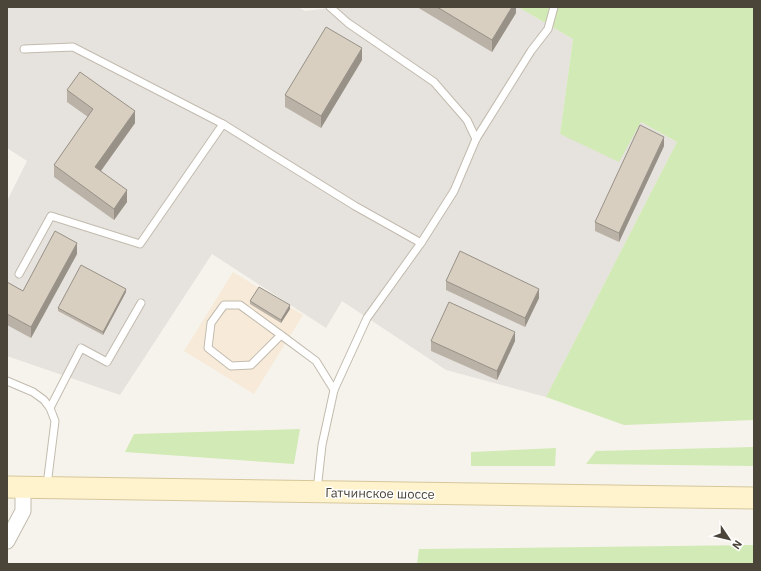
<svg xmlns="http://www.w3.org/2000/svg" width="761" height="571" viewBox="0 0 761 571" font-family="'IBM Plex Sans',sans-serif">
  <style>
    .commercial { fill: #f7ead8 }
    .industrial { fill: #e6e2dd }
    .green { fill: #d2eab5 }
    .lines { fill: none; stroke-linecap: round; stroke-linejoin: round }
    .lane-casing { stroke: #c2bbae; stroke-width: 9 }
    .street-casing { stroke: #c2bbae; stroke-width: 17 }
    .secondary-casing { stroke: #d6c79b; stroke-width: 23 }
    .lane { stroke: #fff; stroke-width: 7 }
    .street { stroke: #fff; stroke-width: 15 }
    .secondary { stroke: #fff3cd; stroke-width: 21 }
    .wall { fill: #bab2a6 }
    .shaded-wall { fill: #979187 }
    .building { fill: #d8cfc1; stroke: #979187 }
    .labels { text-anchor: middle; stroke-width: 3; stroke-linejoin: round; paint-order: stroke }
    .street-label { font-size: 13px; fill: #4b4439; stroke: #fff }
  </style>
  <rect width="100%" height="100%" fill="#f6f3ec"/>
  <polygon class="commercial" points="233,272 303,315 254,394 184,351"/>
  <polygon class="industrial" points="7,7 298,7 305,11 339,7 518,7 573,39 560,134 641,122 677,142 546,397 446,370 342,301 326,328 212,254 120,395 7,356 7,201 27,161 7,148"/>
  <g class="green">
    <polygon points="518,7 754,7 754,420 624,425 546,397 677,142 641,122 619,162 560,134 573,39"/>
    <polygon points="300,429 294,464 125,452 134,434"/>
    <polygon points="754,447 754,466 586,464 596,451"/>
    <polygon points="556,448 555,466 471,466 471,452"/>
    <polygon points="754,545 754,564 417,564 419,549"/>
  </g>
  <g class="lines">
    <g class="lane-casing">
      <g id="lane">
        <polyline points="330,7 348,23 434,82 467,120 476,139"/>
        <polyline points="24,49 73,47 223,124 355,206 421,243"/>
        <polyline points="19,274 51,216 140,244 223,124"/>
        <polyline points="281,335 251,365 231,366 208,348 211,323 224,305 240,305 281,335 316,361 334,390"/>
        <polyline points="7,381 33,392 44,400 50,408 55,421 47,485"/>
        <polyline points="50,408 81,348 107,362 141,303"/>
        <polyline points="317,490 322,445 334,390 367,318 421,243 454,191 476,139 531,51 548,29 554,7"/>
      </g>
    </g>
    <g class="street-casing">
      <polyline id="street" points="7,541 23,511 23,487"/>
    </g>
    <g class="secondary-casing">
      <polyline id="secondary" points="7,487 754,498"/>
    </g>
    <use href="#lane" class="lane"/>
    <use href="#street" class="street"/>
    <use href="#secondary" class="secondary"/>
  </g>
  <g class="wall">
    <polygon points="417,7 516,7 516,13 492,52"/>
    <polygon points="362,60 321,128 285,107 285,95"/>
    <polygon points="67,90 135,123 101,171 127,202 114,220 54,177 54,165 88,117 67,102"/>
    <polygon points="664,146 619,242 595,231 595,222"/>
    <polygon points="77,254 31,338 7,325 7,282 23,291"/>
    <polygon points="446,281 539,298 525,327 446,290"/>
    <polygon points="126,292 103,335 58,311 58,308"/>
    <polygon points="250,301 290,309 281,323 250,304"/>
    <polygon points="431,341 515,341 497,380 431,351"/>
  </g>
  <g class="shaded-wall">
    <polygon points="512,7 516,7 516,13 492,52 492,40"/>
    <polygon points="362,48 362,60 321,128 321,116"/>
    <polygon points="135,111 135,123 95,179 95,167"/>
    <polygon points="664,137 664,146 619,242 619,233"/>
    <polygon points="127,190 127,202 114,220 114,209"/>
    <polygon points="77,243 77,254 31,338 31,327"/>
    <polygon points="126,289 126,292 103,335 103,332"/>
    <polygon points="539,289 539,298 525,327 525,318"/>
    <polygon points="290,305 290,309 281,323 281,320"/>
    <polygon points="515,332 515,341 497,380 497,371"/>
  </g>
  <g class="building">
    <polygon points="437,7 512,7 492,40"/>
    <polygon points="326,27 362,48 321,116 285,95"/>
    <polygon points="80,72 135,111 95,167 127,190 114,209 54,165 93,109 67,90"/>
    <polygon points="640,125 664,137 619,233 595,222"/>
    <polygon points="55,231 77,243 31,327 7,314 7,282 23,291"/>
    <polygon points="460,251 539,289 525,318 446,281"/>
    <polygon points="81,265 126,289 103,332 58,308"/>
    <polygon points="259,287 290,305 281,320 250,301"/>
    <polygon points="449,302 515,332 497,371 431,341"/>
  </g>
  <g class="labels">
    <g class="street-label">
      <text transform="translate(380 493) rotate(1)" y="5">Гатчинское шоссе</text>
    </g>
  </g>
  <rect width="761" height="571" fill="none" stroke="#4b4439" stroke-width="16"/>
  <g transform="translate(729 539) rotate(125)" stroke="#ffffff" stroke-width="3" paint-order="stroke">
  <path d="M0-3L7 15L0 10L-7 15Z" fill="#4b4439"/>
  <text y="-6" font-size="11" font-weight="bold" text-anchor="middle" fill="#4b4439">N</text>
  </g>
</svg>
